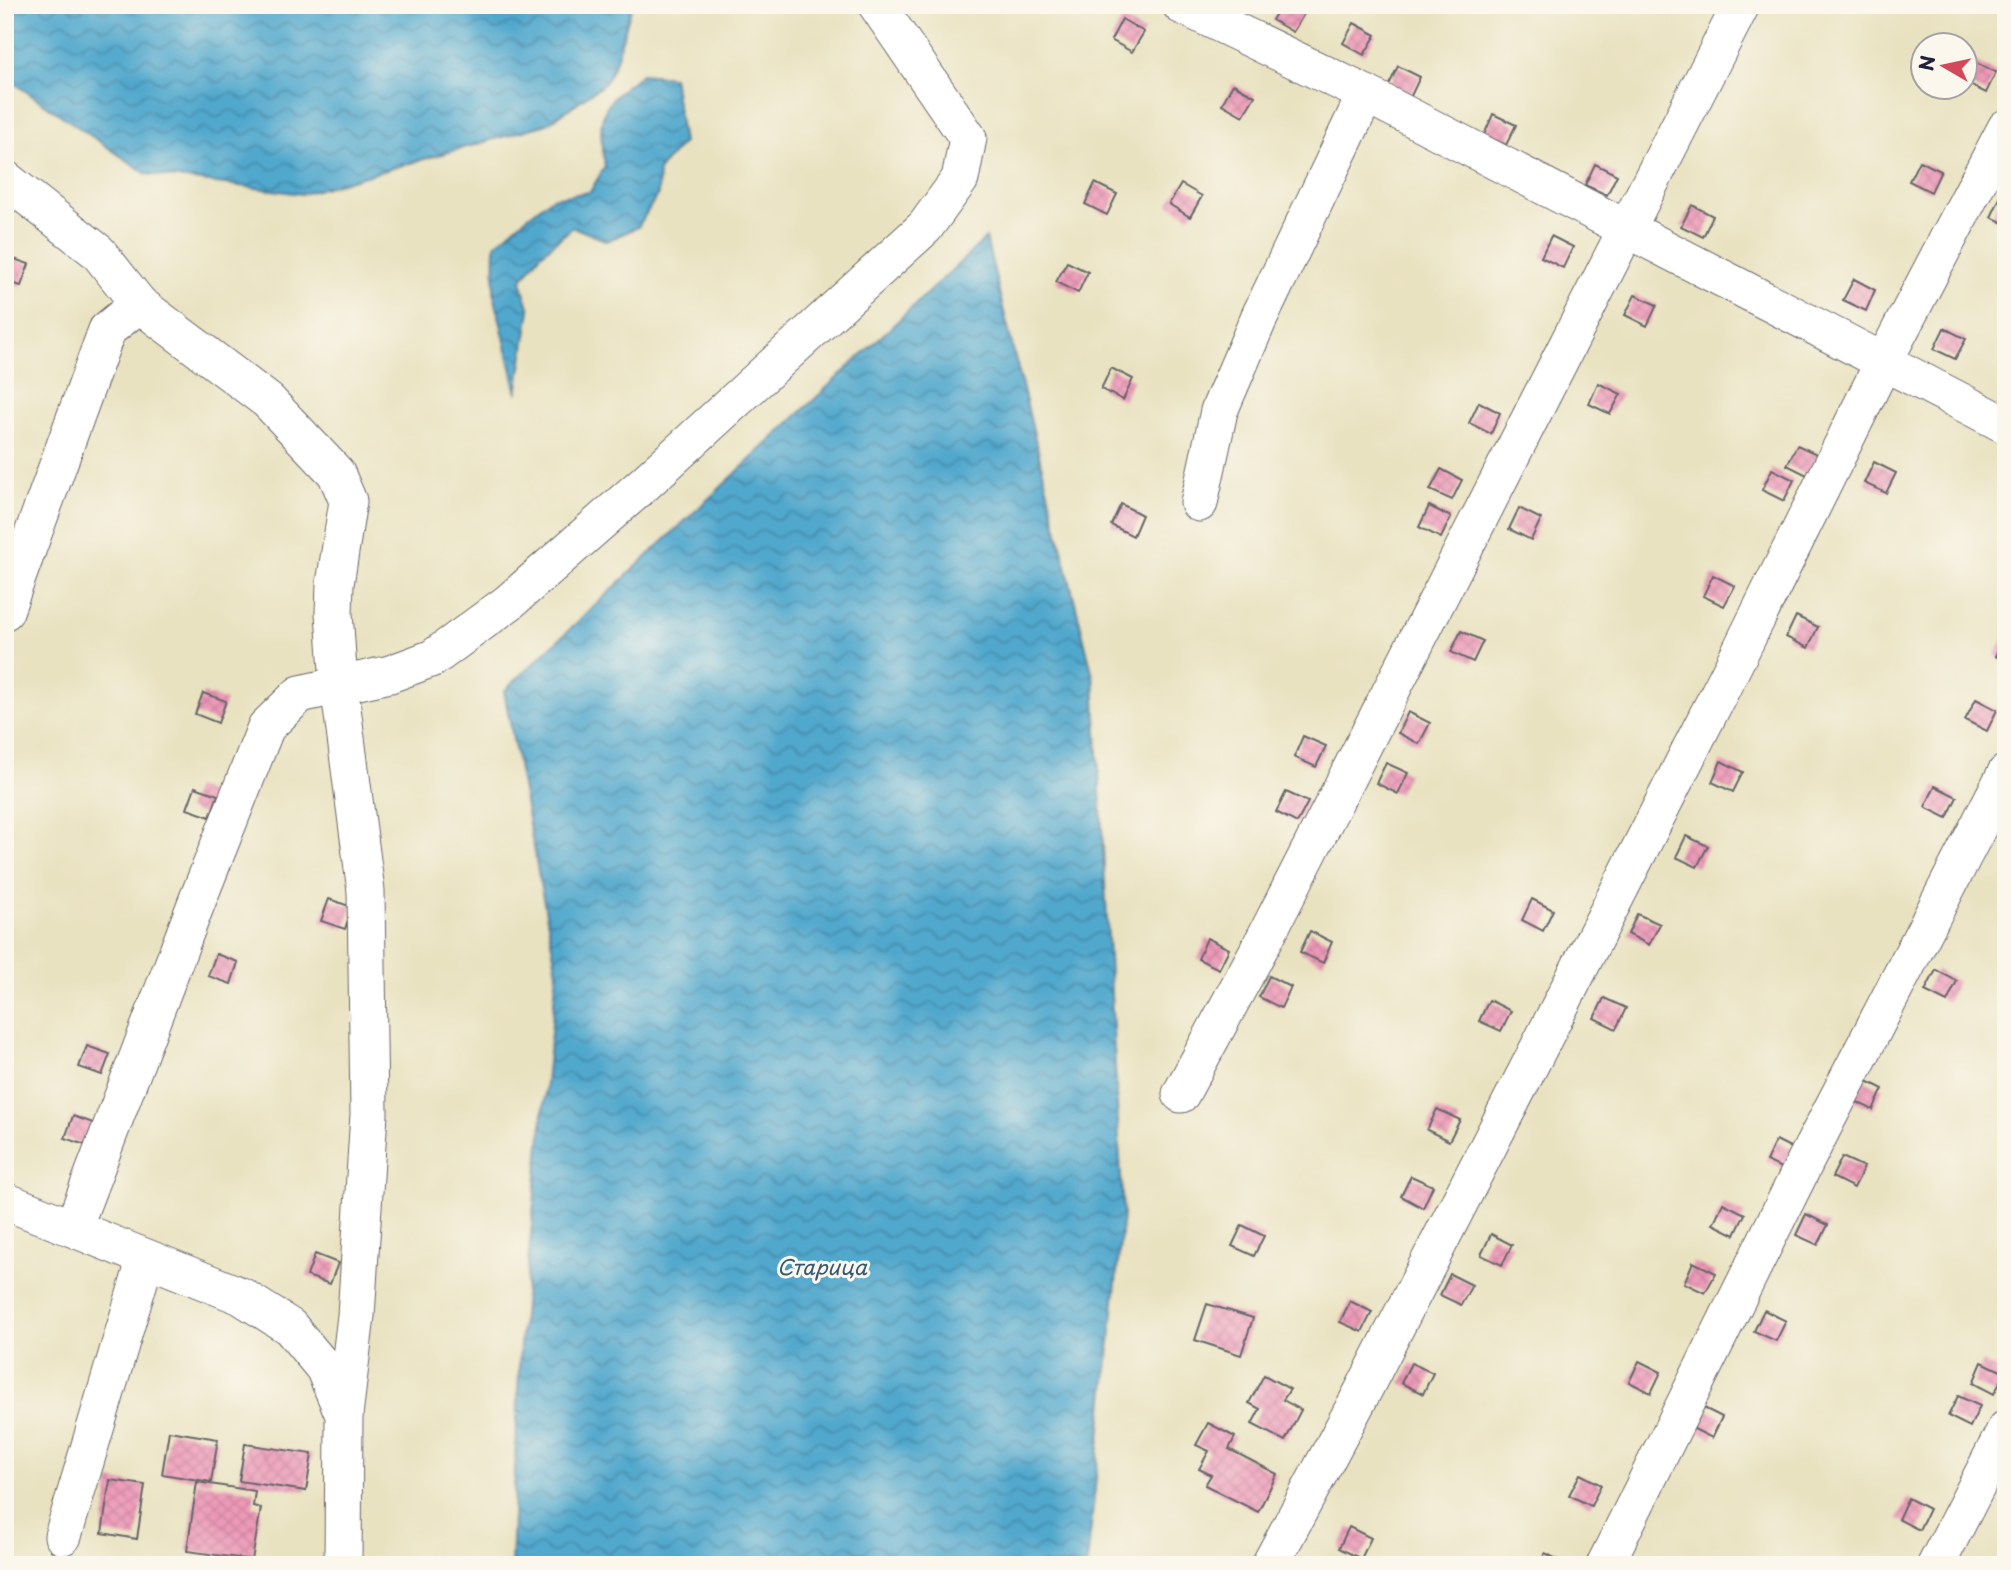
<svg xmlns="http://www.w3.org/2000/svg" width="2011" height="1570" viewBox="0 0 2011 1570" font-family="'Playpen Sans',sans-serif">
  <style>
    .water { fill: url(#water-waves); stroke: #3a6584; stroke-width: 2 }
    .building { fill: url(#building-cross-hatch) }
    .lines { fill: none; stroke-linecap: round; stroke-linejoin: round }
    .minor-casing { stroke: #68656a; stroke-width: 39 }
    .minor { stroke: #fff; stroke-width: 37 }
    .labels { text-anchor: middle; stroke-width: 6; stroke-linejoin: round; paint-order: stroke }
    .water-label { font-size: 21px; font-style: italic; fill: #355875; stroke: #fbf7ec }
  </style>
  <defs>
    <pattern id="water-waves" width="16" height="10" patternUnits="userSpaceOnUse" patternTransform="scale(1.75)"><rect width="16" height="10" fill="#51a8cd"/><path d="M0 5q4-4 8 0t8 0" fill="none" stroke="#4388a8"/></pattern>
    <pattern id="building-cross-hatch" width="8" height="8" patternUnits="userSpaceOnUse" patternTransform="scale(1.75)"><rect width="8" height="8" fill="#ed9ab8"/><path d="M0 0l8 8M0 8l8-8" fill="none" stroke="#cb849f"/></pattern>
  </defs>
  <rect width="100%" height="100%" fill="#fbf7ec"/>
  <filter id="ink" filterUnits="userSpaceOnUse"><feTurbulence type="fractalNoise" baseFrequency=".0143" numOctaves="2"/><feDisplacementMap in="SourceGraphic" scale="14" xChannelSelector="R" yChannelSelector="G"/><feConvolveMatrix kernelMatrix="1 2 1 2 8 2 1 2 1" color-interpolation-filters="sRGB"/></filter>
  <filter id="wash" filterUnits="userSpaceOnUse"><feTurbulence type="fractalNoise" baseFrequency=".00686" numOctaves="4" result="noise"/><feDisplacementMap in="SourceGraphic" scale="28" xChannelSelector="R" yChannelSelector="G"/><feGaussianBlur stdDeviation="1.57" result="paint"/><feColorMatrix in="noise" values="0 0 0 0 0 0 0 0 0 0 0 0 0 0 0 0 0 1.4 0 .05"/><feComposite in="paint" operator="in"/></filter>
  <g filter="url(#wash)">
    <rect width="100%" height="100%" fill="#e9e2c1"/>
    <g class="water">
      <polygon points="5,5 632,5 615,63 605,83 547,124 302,194 147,174 5,77"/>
      <path d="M642,74l31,3 10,66 -24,26 -1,25 -20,33 -31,14 -34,-14 -33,28 -19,26 9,29 -13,83 -23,-99 1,-49 26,-23 31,-24 38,-6 15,-26c-8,-52 -6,-61 37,-92z"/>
      <polygon points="986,238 1094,680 1123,1214 1087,1565 511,1565 520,1345 557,972 504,691"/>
    </g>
    <g id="blocks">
      <g class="building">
        <polygon points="1281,5 1293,5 1305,12 1293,32 1272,20"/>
        <polygon points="1122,19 1144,32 1132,52 1111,40"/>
        <polygon points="1354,23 1376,35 1364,55 1343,43"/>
        <polygon points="1974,62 1996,72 1986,93 1966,83"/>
        <polygon points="1398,66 1420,77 1410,98 1388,87"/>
        <polygon points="1233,84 1255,96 1243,116 1222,104"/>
        <polygon points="1493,114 1516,125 1506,145 1484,135"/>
        <polygon points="1919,161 1941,171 1931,192 1909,181"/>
        <polygon points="1595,164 1617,175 1607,195 1585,185"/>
        <polygon points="1095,183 1117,194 1107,215 1085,204"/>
        <polygon points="1181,184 1202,196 1190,217 1169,204"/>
        <polygon points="2001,196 2006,198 2006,224 1991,217"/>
        <polygon points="1692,205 1713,216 1703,237 1681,226"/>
        <polygon points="1551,236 1573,247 1563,268 1541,257"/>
        <polygon points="5,256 29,264 21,286 5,281"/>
        <polygon points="1067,262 1088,272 1078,293 1056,282"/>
        <polygon points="1854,279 1875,290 1866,311 1843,300"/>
        <polygon points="1635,295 1657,305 1647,326 1625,315"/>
        <polygon points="1944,328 1966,339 1955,359 1934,349"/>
        <polygon points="1111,368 1133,379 1123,400 1101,389"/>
        <polygon points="1598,383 1621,394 1610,414 1589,404"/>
        <polygon points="1479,402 1500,413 1491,434 1469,423"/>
        <polygon points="1797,445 1819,455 1809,476 1787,465"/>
        <polygon points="1874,462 1896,473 1886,493 1864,483"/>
        <polygon points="1441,469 1462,480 1452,500 1430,490"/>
        <polygon points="1772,469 1794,480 1784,501 1762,490"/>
        <polygon points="1121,504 1142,515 1133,536 1111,525"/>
        <polygon points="1429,506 1451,517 1441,538 1419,527"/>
        <polygon points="1519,508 1541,519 1531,540 1509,529"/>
        <polygon points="1713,575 1735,586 1724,606 1703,596"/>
        <polygon points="1796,616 1818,627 1808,648 1786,637"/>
        <polygon points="1461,631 1483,641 1473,662 1451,652"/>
        <polygon points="2006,635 2006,661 1995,656"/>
        <polygon points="203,693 226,701 218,723 195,714"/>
        <polygon points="1976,699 1997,710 1987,731 1965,720"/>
        <polygon points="1408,712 1430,723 1419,744 1398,733"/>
        <polygon points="1303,736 1326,746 1316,767 1294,757"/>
        <polygon points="1721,761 1743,772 1733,792 1712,782"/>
        <polygon points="1386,763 1408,773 1398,794 1376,783"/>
        <polygon points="1935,786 1957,797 1947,818 1925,807"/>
        <polygon points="195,787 218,795 210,817 187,809"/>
        <polygon points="1286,792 1308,802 1297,823 1276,812"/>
        <polygon points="1686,836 1708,846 1697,867 1676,857"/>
        <polygon points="329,899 352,907 345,929 321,921"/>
        <polygon points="1532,899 1553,910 1543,931 1522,920"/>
        <polygon points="1637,914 1660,924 1649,945 1628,934"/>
        <polygon points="1310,931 1332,942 1323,963 1300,952"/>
        <polygon points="1207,938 1229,949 1219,969 1198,959"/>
        <polygon points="216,954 238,962 231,984 208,976"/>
        <polygon points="1936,970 1957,981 1947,1002 1925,991"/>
        <polygon points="1269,976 1291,987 1281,1008 1259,997"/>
        <polygon points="1604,998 1626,1008 1616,1029 1594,1018"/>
        <polygon points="1489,1000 1511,1011 1501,1031 1479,1021"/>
        <polygon points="87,1046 110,1054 102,1075 79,1067"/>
        <polygon points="1861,1078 1883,1089 1873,1110 1851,1099"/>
        <polygon points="1437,1109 1460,1120 1449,1141 1427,1130"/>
        <polygon points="73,1116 96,1124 88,1146 65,1138"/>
        <polygon points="1776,1140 1798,1151 1788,1171 1766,1161"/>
        <polygon points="1842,1157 1864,1167 1854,1188 1832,1177"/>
        <polygon points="1411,1176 1433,1186 1423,1208 1401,1196"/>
        <polygon points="1723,1203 1745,1214 1735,1235 1713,1224"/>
        <polygon points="1806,1214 1828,1225 1818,1245 1796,1235"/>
        <polygon points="1242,1225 1264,1236 1254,1256 1232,1246"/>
        <polygon points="1491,1234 1512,1245 1502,1265 1481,1255"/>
        <polygon points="315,1254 338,1263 330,1284 307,1276"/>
        <polygon points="1693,1262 1716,1273 1705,1293 1684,1283"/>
        <polygon points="1450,1274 1472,1285 1461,1305 1440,1295"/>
        <polygon points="1350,1301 1372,1312 1362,1332 1340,1322"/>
        <polygon points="1207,1304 1253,1318 1241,1355 1195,1340"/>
        <polygon points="1764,1310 1786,1321 1776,1341 1754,1331"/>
        <polygon points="1639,1361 1661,1372 1651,1393 1629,1382"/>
        <polygon points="1982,1362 2005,1373 1994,1394 1973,1383"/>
        <polygon points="1411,1363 1433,1373 1423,1394 1401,1383"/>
        <polygon points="1264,1375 1290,1389 1283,1400 1301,1410 1285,1441 1252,1424 1260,1409 1249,1403"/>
        <polygon points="1958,1396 1980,1406 1970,1427 1948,1416"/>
        <polygon points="1700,1406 1722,1417 1712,1438 1690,1427"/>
        <polygon points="1208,1423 1235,1437 1229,1449 1277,1474 1258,1512 1205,1485 1211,1475 1199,1469 1209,1451 1196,1445"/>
        <polygon points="169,1431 218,1439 211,1482 162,1474"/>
        <polygon points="245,1444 312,1454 306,1491 239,1481"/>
        <polygon points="1580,1474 1601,1485 1591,1506 1569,1495"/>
        <polygon points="110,1480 145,1485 137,1539 102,1533"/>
        <polygon points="197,1482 255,1491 253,1506 261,1508 252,1560 187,1551"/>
        <polygon points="1908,1498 1929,1509 1919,1530 1898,1519"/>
        <polygon points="1349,1527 1371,1538 1361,1559 1339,1548"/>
        <polygon points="1545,1553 1568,1565 1539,1565"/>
      </g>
    </g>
  </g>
  <g filter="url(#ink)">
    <use href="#blocks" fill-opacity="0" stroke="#68656a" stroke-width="2"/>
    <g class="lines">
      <g class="minor-casing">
        <g id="minor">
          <polyline points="1181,5 1366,94 2006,425"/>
          <polyline points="5,179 98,252 139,304 268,401 336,473 348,501 335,584 334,613 339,685 366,891 369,1114 356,1316 344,1415"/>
          <polyline points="1199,503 1219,411 1259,318 1366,94"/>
          <polyline points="5,611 107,330 139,304"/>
          <polyline points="1181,1094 1265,938 1741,5"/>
          <polyline points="5,1201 241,1296 290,1327 324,1368 344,1415 343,1565"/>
          <polyline points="73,1228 196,904 266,727 300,694 390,674 433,658 508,603 644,484 925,227 960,179 968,138 877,5"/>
          <polyline points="63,1536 146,1258"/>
          <polyline points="1270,1565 1364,1389 1556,1014 1742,648 1884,361 2006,128"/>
          <polyline points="1605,1565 1807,1158 2006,773"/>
          <polyline points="1936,1565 2006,1429"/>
        </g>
      </g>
      <use href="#minor" class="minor"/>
    </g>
  </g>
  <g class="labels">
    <g class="water-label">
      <text x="822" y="1275">Старица</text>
    </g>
  </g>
  <rect width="2011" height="1570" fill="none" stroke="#fbf7ec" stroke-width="28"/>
  <g transform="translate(1944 66) rotate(279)"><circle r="33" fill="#fbf7ec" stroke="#a4a2a5" stroke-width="2"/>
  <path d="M0-5L12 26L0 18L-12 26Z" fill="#d1495b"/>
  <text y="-10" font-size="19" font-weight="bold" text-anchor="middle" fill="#22223b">N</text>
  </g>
</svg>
